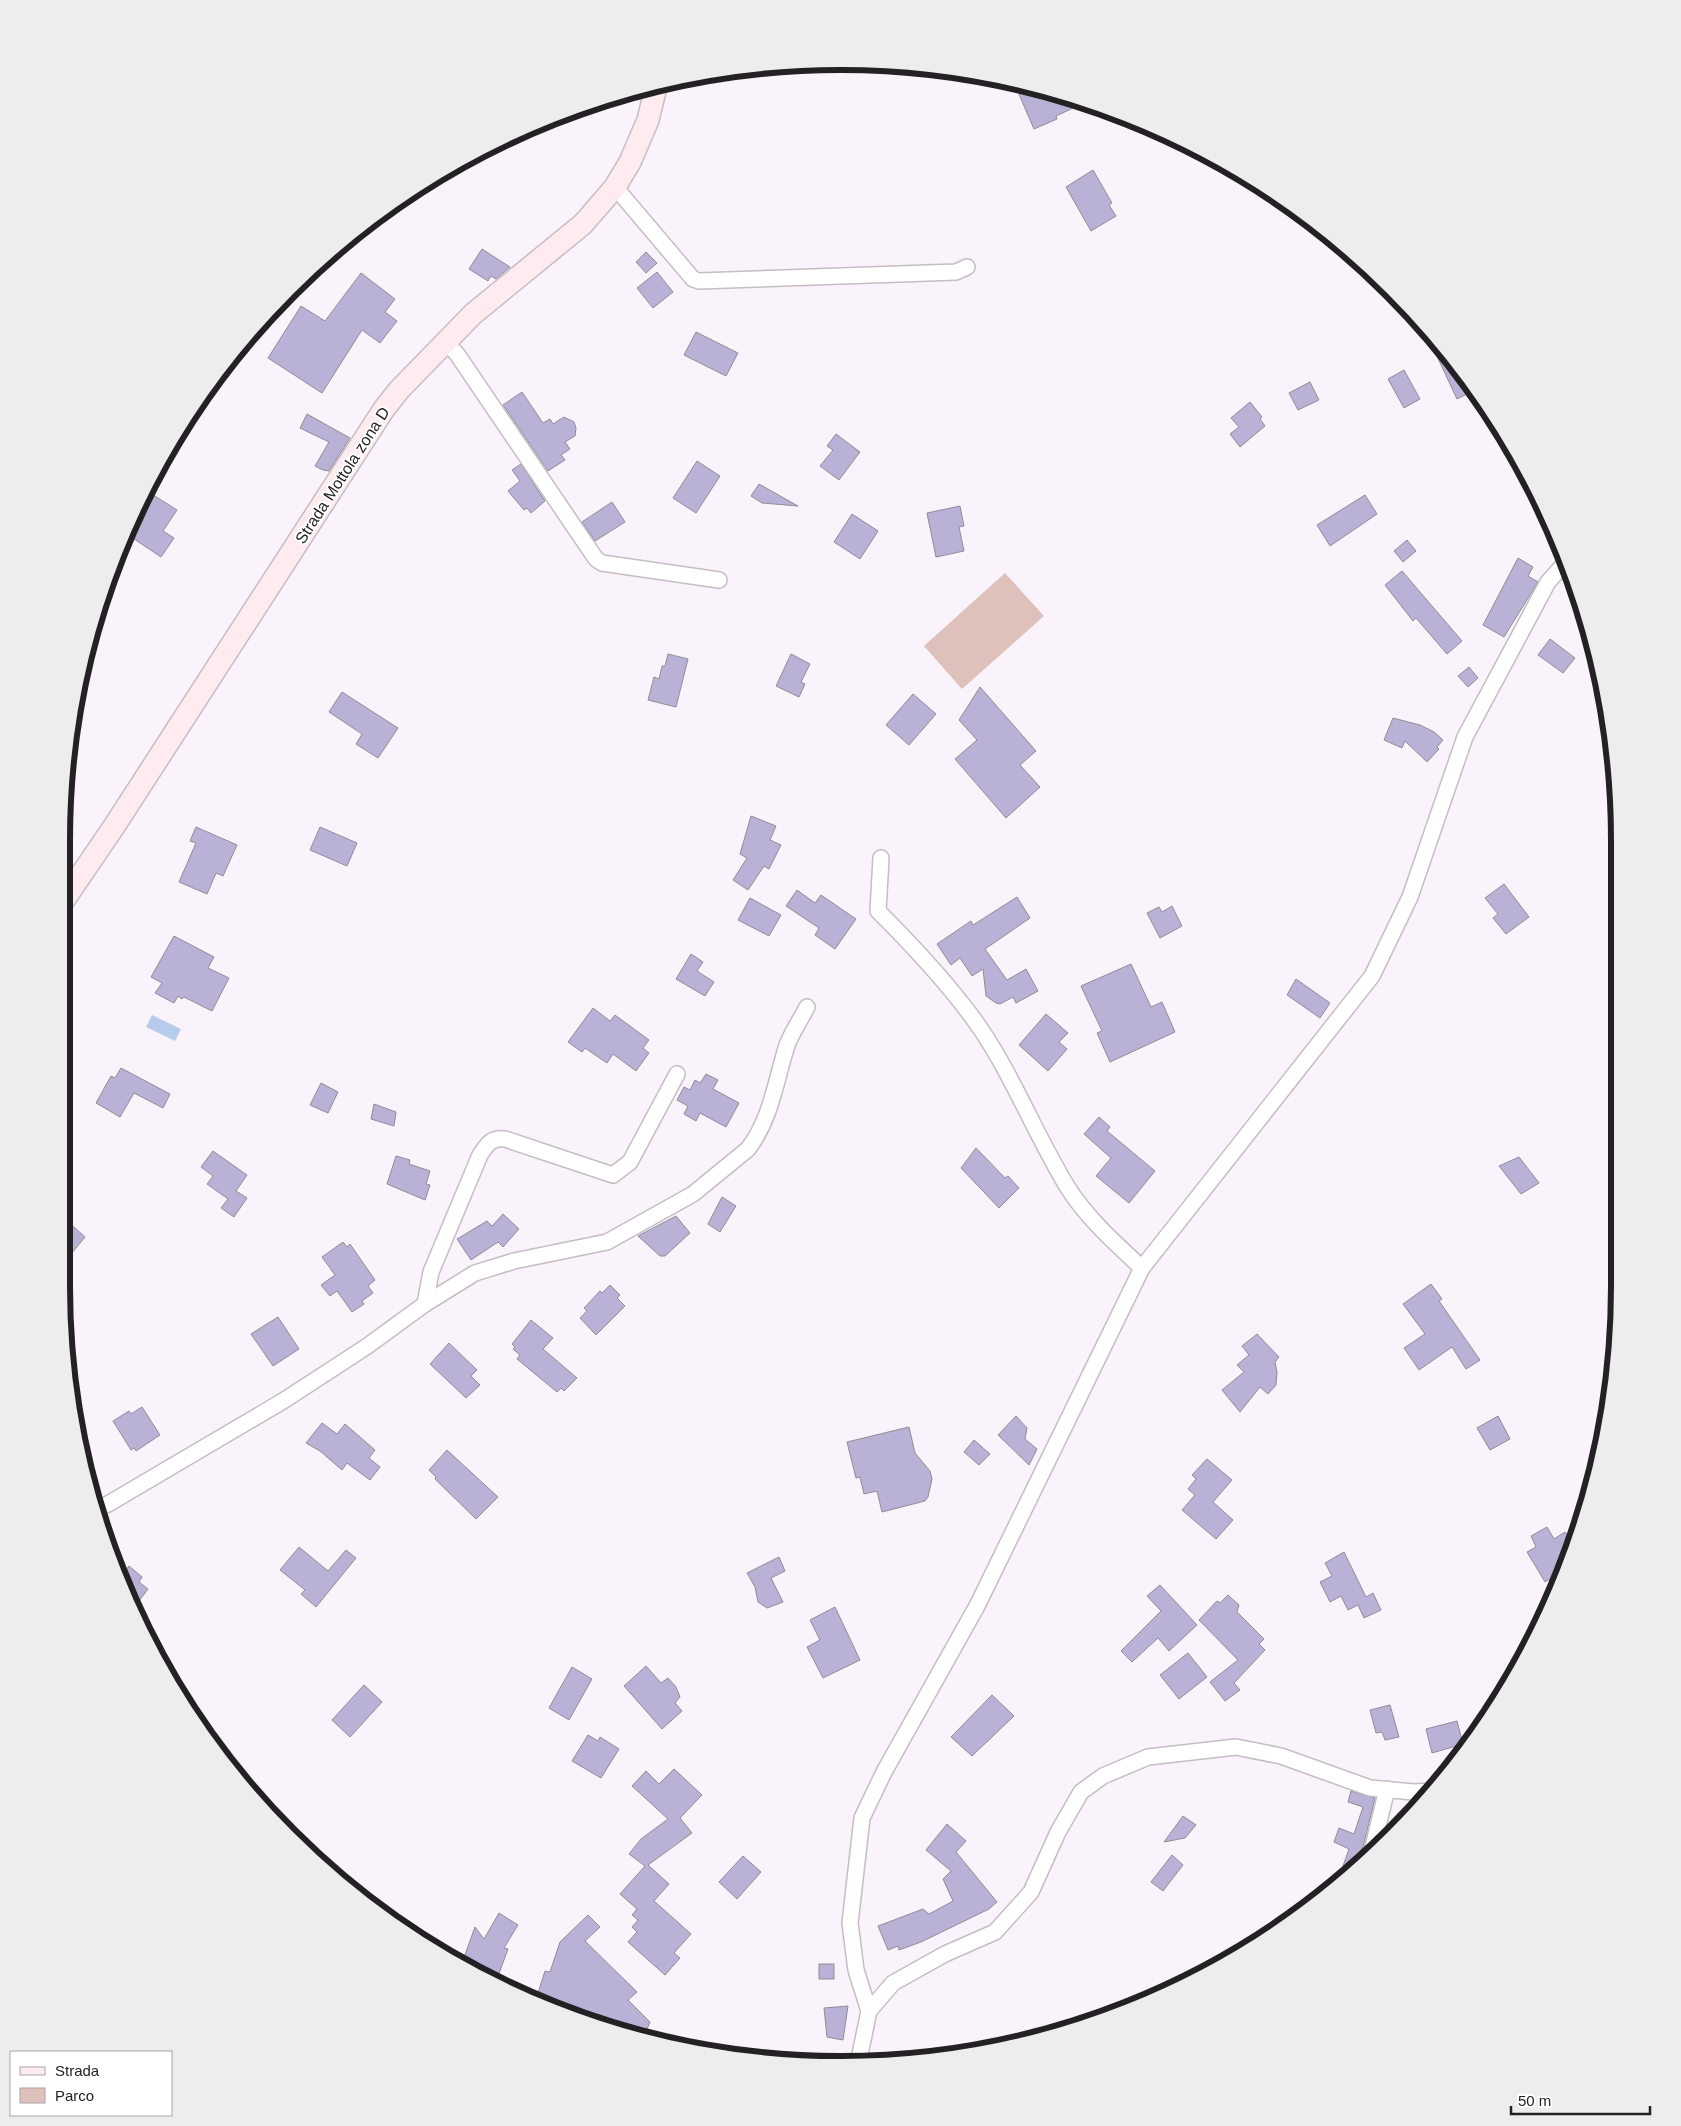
<svg xmlns="http://www.w3.org/2000/svg" width="1681" height="2126" viewBox="0 0 1681 2126" font-family="Arial,sans-serif">
  <style>
    .green { fill: #ddc1ba }
    .water { fill: #b7cced }
    .building { fill: #b9b2d6; stroke: #8e8d96 }
    .lines { fill: none; stroke-linecap: round; stroke-linejoin: round }
    .street-casing { stroke: #c5bdc4; stroke-width: 18 }
    .secondary-casing { stroke: #c5bdc4; stroke-width: 24 }
    .street { stroke: #fff; stroke-width: 15 }
    .secondary { stroke: #feebf0; stroke-width: 21 }
    .labels { text-anchor: middle; stroke-width: 4; stroke-linejoin: round; paint-order: stroke }
    .street-label { font-size: 16px; fill: #242124; stroke: #fff }
    .rim { fill: none; stroke: #242124; stroke-width: 6 }
  </style>
  <rect width="100%" height="100%" fill="#fbf3fb"/>
  <polygon class="green" points="1005,573 1044,616 962,689 924,646"/>
  <polygon class="water" points="152,1015 181,1029 175,1041 146,1027"/>
  <g class="building">
    <polygon points="1032,86 1042,88 1084,103 1056,116 1057,119 1034,129 1018,92"/>
    <polygon points="1093,170 1112,203 1109,205 1116,216 1091,231 1066,187"/>
    <polygon points="482,249 510,267 496,279 491,276 488,281 469,269"/>
    <polygon points="646,252 657,263 646,273 636,262"/>
    <polygon points="657,272 673,292 653,308 637,288"/>
    <polygon points="361,273 395,299 385,312 397,321 380,343 362,330 322,393 268,358 301,306 325,321"/>
    <polygon points="696,332 738,353 726,376 684,355"/>
    <polygon points="1442,348 1461,376 1473,391 1457,399 1435,352"/>
    <polygon points="1404,370 1420,399 1404,408 1388,379"/>
    <polygon points="1310,382 1319,400 1298,410 1289,393"/>
    <polygon points="522,392 543,423 550,419 553,424 564,417 574,422 576,428 575,436 565,442 570,449 561,455 565,460 548,471 503,405"/>
    <polygon points="1250,402 1262,417 1260,419 1265,426 1240,447 1230,434 1239,427 1231,418"/>
    <polygon points="307,414 350,438 329,471 323,470 315,466 329,442 300,428"/>
    <polygon points="836,434 860,452 839,480 820,466 833,450 827,446"/>
    <polygon points="697,461 720,476 696,513 673,498"/>
    <polygon points="521,464 545,501 531,513 527,508 524,510 508,491 520,481 512,470"/>
    <polygon points="759,484 798,506 762,503 751,496"/>
    <polygon points="147,491 177,510 163,531 174,538 161,557 128,535"/>
    <polygon points="1365,495 1377,514 1330,546 1317,525"/>
    <polygon points="612,502 625,522 595,541 582,522"/>
    <polygon points="960,506 964,526 959,527 964,551 936,557 927,513"/>
    <polygon points="852,514 878,531 860,559 834,542"/>
    <polygon points="1407,540 1416,551 1403,562 1394,551"/>
    <polygon points="1518,558 1533,567 1528,576 1538,582 1504,637 1483,625"/>
    <polygon points="1402,571 1462,641 1447,654 1416,618 1413,621 1385,585"/>
    <polygon points="1550,639 1575,658 1563,673 1538,655"/>
    <polygon points="668,654 688,659 676,707 648,700 654,677 659,679 662,666 665,666"/>
    <polygon points="791,654 810,664 801,682 805,684 799,697 776,686"/>
    <polygon points="1469,667 1478,678 1468,687 1458,676"/>
    <polygon points="980,687 1036,751 1020,765 1040,787 1006,818 955,759 977,740 959,720"/>
    <polygon points="342,692 398,728 378,758 356,744 362,734 329,712"/>
    <polygon points="913,694 936,714 909,745 886,725"/>
    <polygon points="1393,718 1420,725 1434,732 1443,740 1437,747 1439,749 1427,762 1405,741 1402,748 1384,740"/>
    <polygon points="751,816 776,826 770,840 781,845 769,869 764,866 748,890 733,880 747,858 740,854"/>
    <polygon points="196,827 237,845 223,876 216,873 207,894 179,882 196,843 190,841"/>
    <polygon points="320,827 357,843 347,866 310,850"/>
    <polygon points="1504,884 1529,917 1506,934 1493,918 1498,914 1485,898"/>
    <polygon points="797,890 815,903 821,895 856,919 835,949 815,935 819,928 786,906"/>
    <polygon points="1017,897 1030,918 985,949 1007,980 1026,969 1038,991 1016,1003 1013,997 1000,1004 996,1003 986,996 983,969 972,976 960,958 951,965 937,944 971,921 973,925"/>
    <polygon points="750,898 781,915 769,936 738,920"/>
    <polygon points="1172,906 1182,926 1160,938 1147,913 1159,907 1162,912"/>
    <polygon points="174,936 214,957 208,968 229,978 212,1011 184,997 182,999 178,996 174,1003 155,993 162,983 151,977"/>
    <polygon points="691,954 703,962 697,971 714,982 705,996 676,979"/>
    <polygon points="1131,964 1151,1007 1162,1002 1175,1032 1110,1062 1097,1033 1102,1031 1081,986"/>
    <polygon points="1296,979 1330,1003 1320,1018 1287,995"/>
    <polygon points="593,1008 610,1021 615,1015 649,1040 643,1048 649,1053 636,1071 613,1054 607,1063 585,1048 582,1052 568,1042"/>
    <polygon points="1046,1014 1068,1033 1059,1042 1067,1049 1048,1071 1019,1045"/>
    <polygon points="121,1068 170,1094 163,1108 134,1093 120,1117 96,1103 111,1076 115,1078"/>
    <polygon points="706,1074 718,1080 713,1089 739,1103 726,1127 700,1113 696,1121 684,1114 688,1106 677,1100 684,1087 690,1090 695,1080 700,1083"/>
    <polygon points="321,1083 338,1092 328,1113 310,1105"/>
    <polygon points="374,1104 396,1112 394,1126 371,1119"/>
    <polygon points="1099,1117 1110,1127 1107,1131 1155,1171 1129,1203 1096,1176 1111,1158 1084,1134"/>
    <polygon points="976,1148 1005,1178 1008,1176 1019,1188 999,1208 961,1168"/>
    <polygon points="213,1151 247,1175 236,1191 247,1198 234,1217 221,1208 228,1199 207,1184 213,1176 201,1167"/>
    <polygon points="396,1156 410,1160 409,1164 430,1171 426,1184 430,1185 425,1200 387,1184"/>
    <polygon points="1519,1157 1539,1183 1521,1194 1499,1166"/>
    <polygon points="722,1197 736,1206 720,1232 708,1224"/>
    <polygon points="503,1214 519,1229 503,1247 498,1242 471,1260 457,1239 487,1221 492,1226"/>
    <polygon points="676,1216 690,1233 665,1256 660,1256 638,1236"/>
    <polygon points="66,1220 85,1237 67,1259 67,1246"/>
    <polygon points="343,1242 347,1247 350,1244 375,1280 368,1286 373,1293 362,1301 364,1304 352,1312 337,1291 330,1296 321,1285 335,1275 322,1257"/>
    <polygon points="1431,1284 1442,1299 1439,1301 1480,1360 1466,1369 1452,1347 1419,1370 1404,1348 1425,1334 1403,1304"/>
    <polygon points="610,1285 620,1295 617,1298 625,1306 596,1335 580,1318 587,1311 584,1308 600,1291 602,1293"/>
    <polygon points="278,1317 299,1349 273,1366 251,1334"/>
    <polygon points="531,1320 553,1338 543,1349 577,1378 564,1391 561,1388 557,1392 517,1359 520,1355 513,1349 515,1347 512,1344"/>
    <polygon points="1257,1334 1279,1357 1275,1362 1277,1372 1276,1385 1268,1394 1260,1387 1240,1412 1222,1390 1244,1372 1237,1365 1249,1355 1242,1346"/>
    <polygon points="449,1343 477,1370 471,1376 480,1385 466,1398 430,1364"/>
    <polygon points="142,1407 160,1435 136,1451 134,1448 131,1450 113,1421 129,1411 131,1414"/>
    <polygon points="1016,1416 1027,1428 1025,1439 1037,1449 1029,1465 998,1435"/>
    <polygon points="1498,1416 1510,1439 1490,1450 1477,1428"/>
    <polygon points="322,1423 337,1434 345,1424 375,1450 369,1458 380,1467 370,1480 347,1463 342,1470 320,1451 306,1443"/>
    <polygon points="909,1427 915,1453 930,1471 932,1479 928,1497 925,1501 882,1512 877,1491 864,1494 860,1477 856,1478 847,1442"/>
    <polygon points="974,1440 990,1454 979,1465 964,1452"/>
    <polygon points="447,1450 498,1497 476,1519 435,1479 436,1477 429,1470"/>
    <polygon points="1207,1459 1232,1480 1213,1502 1233,1520 1216,1539 1182,1510 1195,1495 1188,1489 1196,1479 1192,1475"/>
    <polygon points="1547,1527 1554,1539 1565,1532 1573,1543 1565,1569 1545,1582 1527,1552 1536,1547 1531,1536"/>
    <polygon points="299,1547 328,1571 346,1550 356,1558 316,1607 301,1594 305,1590 280,1570"/>
    <polygon points="1344,1552 1366,1597 1373,1593 1381,1610 1364,1618 1358,1605 1348,1610 1341,1596 1330,1602 1320,1582 1332,1576 1325,1563"/>
    <polygon points="779,1557 785,1571 771,1578 783,1602 767,1608 758,1602 755,1587 747,1573"/>
    <polygon points="129,1566 142,1577 139,1582 148,1589 133,1609 119,1579"/>
    <polygon points="1160,1585 1197,1625 1169,1651 1158,1638 1132,1662 1121,1651 1161,1611 1147,1596"/>
    <polygon points="1228,1595 1239,1605 1237,1612 1264,1639 1259,1644 1265,1650 1234,1683 1240,1690 1225,1701 1210,1682 1238,1660 1199,1620 1217,1601 1220,1603"/>
    <polygon points="835,1607 860,1660 823,1678 807,1647 820,1640 810,1620"/>
    <polygon points="1188,1653 1207,1677 1179,1699 1160,1675"/>
    <polygon points="646,1666 661,1683 668,1678 676,1687 680,1697 675,1703 682,1711 662,1729 624,1686"/>
    <polygon points="572,1667 592,1679 569,1720 549,1708"/>
    <polygon points="364,1685 382,1702 350,1737 332,1720"/>
    <polygon points="992,1695 1014,1716 972,1756 951,1737"/>
    <polygon points="1390,1705 1399,1737 1385,1740 1382,1732 1376,1733 1370,1710"/>
    <polygon points="1457,1721 1463,1744 1432,1753 1426,1729"/>
    <polygon points="588,1735 598,1741 600,1737 619,1749 601,1778 572,1761"/>
    <polygon points="674,1769 702,1795 680,1818 692,1833 648,1865 669,1884 654,1901 691,1934 674,1953 680,1958 665,1975 628,1942 637,1932 632,1927 638,1920 632,1915 637,1909 620,1894 645,1866 629,1854 641,1839 668,1819 632,1786 646,1771 659,1784"/>
    <polygon points="1351,1791 1375,1798 1363,1847 1352,1870 1343,1866 1349,1849 1334,1842 1339,1828 1354,1834 1363,1807 1348,1802"/>
    <polygon points="1183,1816 1196,1825 1185,1838 1164,1842"/>
    <polygon points="947,1824 966,1841 956,1852 997,1902 989,1909 921,1942 899,1950 898,1946 888,1950 878,1926 923,1909 929,1914 953,1901 943,1879 951,1871 926,1850"/>
    <polygon points="1172,1855 1183,1865 1163,1891 1151,1882"/>
    <polygon points="743,1856 761,1872 737,1899 719,1882"/>
    <polygon points="499,1913 518,1925 504,1948 508,1949 497,1979 471,1970 472,1964 463,1960 475,1927 484,1939"/>
    <polygon points="588,1915 600,1927 585,1941 637,1992 628,2000 650,2022 643,2039 547,2007 537,1996 545,1971 550,1972 560,1942"/>
    <rect x="819" y="1964" width="15" height="15"/>
    <polygon points="848,2006 843,2040 827,2037 824,2008"/>
  </g>
  <g class="lines">
    <g class="street-casing">
      <g id="street">
        <polyline points="615,187 693,279 699,281 956,272 967,267"/>
        <polyline points="446,342 457,354 596,559 602,563 719,580"/>
        <path d="M881,858l-3,53c36,36 73,75 102,117 34,50 56,108 88,160 19,30 48,56 74,80"/>
        <path d="M425,1304l6,-32 49,-117c7,-11 12,-18 25,-16l108,36 17,-13 47,-88"/>
        <path d="M95,1510l13,-6 175,-103 83,-54 59,-43 50,-31 39,-12 93,-19 86,-48 55,-45c23,-30 28,-69 39,-104 5,-13 14,-26 20,-38"/>
        <polyline points="1371,1855 1387,1789"/>
        <polyline points="869,2011 893,1983 945,1954 995,1932 1031,1892 1058,1832 1081,1792 1103,1776 1148,1757 1236,1747 1281,1756 1370,1788 1413,1792 1433,1791"/>
        <polyline points="858,2064 869,2011 856,1970 850,1923 862,1818 884,1772 977,1606 1142,1268 1372,976 1410,897 1465,737 1548,582 1566,562"/>
      </g>
    </g>
    <g class="secondary-casing">
      <polyline id="secondary" points="64,900 115,825 384,409 399,390 473,314 583,224 615,187 630,162 648,120 656,87"/>
    </g>
    <use href="#street" class="street"/>
    <use href="#secondary" class="secondary"/>
  </g>
  <g class="labels">
    <g class="street-label">
      <text transform="translate(342 475) rotate(-57)" y="6">Strada Mottola zona D</text>
    </g>
  </g>
  <path d="M0 0H1681V2126H0ZM840 70H841A770 770 0 0 1 1611 840V1286A770 770 0 0 1 841 2056H840A770 770 0 0 1 70 1286V840A770 770 0 0 1 840 70Z" fill="#ededed" fill-rule="evenodd"/>
  <path class="rim" d="M840 70H841A770 770 0 0 1 1611 840V1286A770 770 0 0 1 841 2056H840A770 770 0 0 1 70 1286V840A770 770 0 0 1 840 70Z"/>
  <rect x="10" y="2051" width="162" height="65" fill="#ffffff" stroke="#a7a6a7"/>
  <rect x="20" y="2067" width="25" height="8" fill="#feebf0" stroke="#a7a6a7"/>
  <text x="55" y="2076" font-size="15" fill="#242124">Strada</text>
  <rect x="20" y="2088" width="25" height="15" fill="#ddc1ba" stroke="#a7a6a7"/>
  <text x="55" y="2101" font-size="15" fill="#242124">Parco</text>
  <path d="M1511 2106v8h139v-8" fill="none" stroke="#242124" stroke-width="2.5"/>
  <text x="1518" y="2106" font-size="15" fill="#242124" stroke="#ffffff" stroke-width="4" paint-order="stroke">50 m</text>
</svg>
